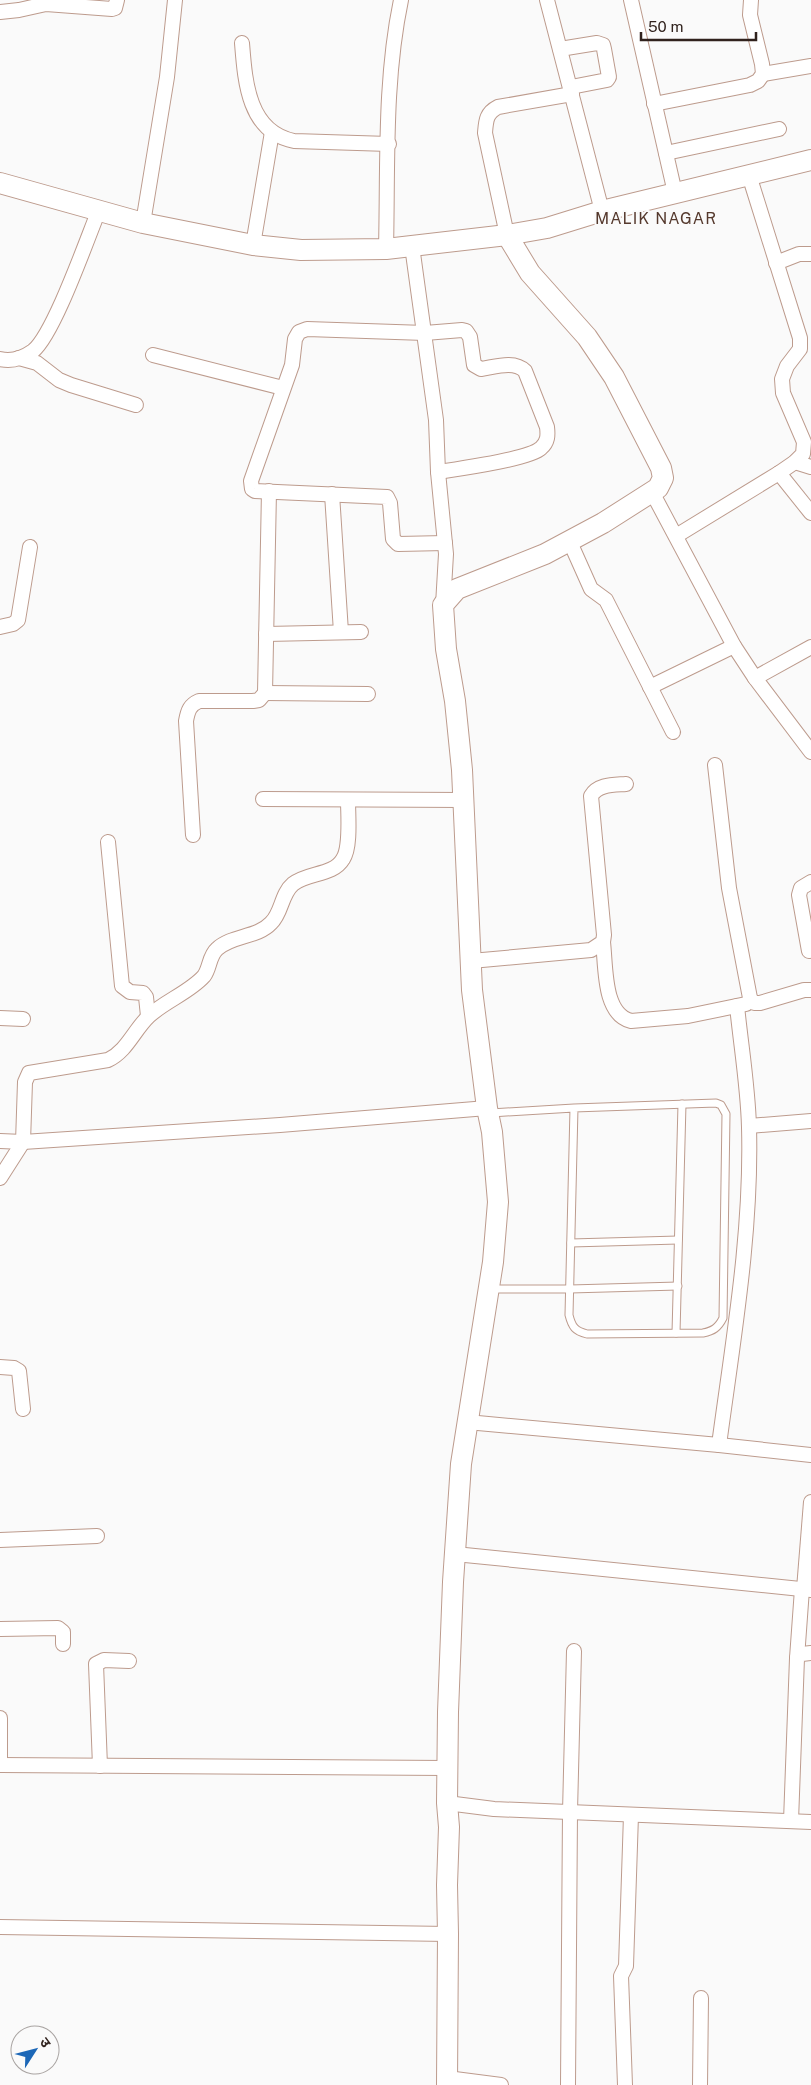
<svg xmlns="http://www.w3.org/2000/svg" width="811" height="2085" viewBox="0 0 811 2085" font-family="'Public Sans','Noto Sans Devanagari',sans-serif">
  <style>
    .lines { fill: none; stroke-linecap: round; stroke-linejoin: round }
    .lane-casing { stroke: #bd9b8d; stroke-width: 9 }
    .street-casing { stroke: #bd9b8d; stroke-width: 16 }
    .secondary-casing { stroke: #bd9b8d; stroke-width: 22 }
    .lane { stroke: #fff; stroke-width: 7 }
    .street { stroke: #fff; stroke-width: 14 }
    .secondary { stroke: #fff; stroke-width: 20 }
    .labels { text-anchor: middle; stroke-width: 4; stroke-linejoin: round; paint-order: stroke }
    .neighbourhood-label { font-size: 16px; letter-spacing: 1px; fill: #55392d; stroke: #fafafa }
  </style>
  <rect width="100%" height="100%" fill="#fafafa"/>
  <g class="lines">
    <g class="lane-casing">
      <g id="lane">
        <path d="M491,1113l83,-5 142,-5 5,2 5,9 -3,204c-5,10 -10,13 -20,15l-116,1c-12,-3 -15,-7 -18,-19l5,-207"/>
        <polyline points="571,1243 678,1240"/>
        <polyline points="490,1289 570,1289 678,1286"/>
        <polyline points="676,1333 682,1104"/>
      </g>
    </g>
    <g class="street-casing">
      <g id="street">
        <polyline points="547,0 602,211"/>
        <polyline points="631,0 675,193"/>
        <polyline points="0,12 19,10 46,4 112,9 115,8 117,0"/>
        <path d="M242,43c3,38 6,89 52,98l95,3"/>
        <polyline points="560,49 597,43 603,45 604,49 609,77 607,80 571,87"/>
        <polyline points="763,74 811,66"/>
        <polyline points="654,104 750,85 758,81 763,74 762,64 750,15 751,0"/>
        <polyline points="666,153 779,129"/>
        <polyline points="143,223 167,77 175,0"/>
        <path d="M507,235l-22,-102c1,-12 1,-20 13,-26l74,-13"/>
        <polyline points="253,245 272,132"/>
        <polyline points="412,246 436,420 438,472 446,554 443,605"/>
        <path d="M386,249c2,-83 -2,-168 15,-249"/>
        <polyline points="776,263 799,254 811,254"/>
        <polyline points="153,355 283,388"/>
        <polyline points="19,358 37,363 59,380 71,385 136,405"/>
        <path d="M0,359c12,3 23,-1 33,-8 21,-17 54,-112 66,-141"/>
        <polyline points="795,462 811,467"/>
        <path d="M438,472c19,-3 92,-13 103,-24 7,-6 7,-13 6,-21l-22,-56c-11,-11 -30,-4 -44,-2l-7,-4 -4,-28 -4,-6 -4,-1 -37,3 -118,-4 -8,3 -4,7 -3,26 -41,116 1,8 3,2 132,6 3,6 3,36 5,5 47,-1"/>
        <polyline points="779,473 811,513"/>
        <polyline points="652,492 734,646 755,678 811,752"/>
        <polyline points="332,494 341,632"/>
        <polyline points="676,536 779,473 795,462 803,454 804,442 783,393 782,379 787,366 800,349 800,338 749,175"/>
        <polyline points="570,542 591,589 606,600 673,732"/>
        <polyline points="0,627 13,624 18,620 30,547"/>
        <polyline points="266,634 361,632"/>
        <polyline points="755,678 811,647"/>
        <polyline points="650,687 734,646"/>
        <polyline points="265,693 368,694"/>
        <polyline points="715,765 729,888 750,998 754,1003 760,1003 804,990 811,990"/>
        <polyline points="263,799 464,800"/>
        <path d="M193,835l-7,-114c2,-11 4,-16 13,-20h54l6,-1 6,-7 4,-202"/>
        <polyline points="108,842 122,986 130,992 143,993 146,997 148,1016"/>
        <path d="M603,942c3,25 0,72 28,79l57,-5 58,-12"/>
        <polyline points="809,951 799,895 801,888 811,882"/>
        <path d="M471,961l120,-11 12,-8 1,-7 -13,-139c7,-12 23,-11 35,-12"/>
        <polyline points="0,1018 23,1019"/>
        <polyline points="749,1126 811,1121"/>
        <polyline points="0,1141 23,1142 280,1125 487,1108"/>
        <path d="M0,1178l23,-36 2,-60 4,-9 79,-13c19,-9 26,-30 41,-44 16,-15 41,-24 55,-40 6,-8 5,-20 13,-27 15,-14 40,-11 54,-26 11,-10 10,-29 22,-39 15,-12 40,-8 50,-25 8,-12 5,-44 5,-59"/>
        <polyline points="0,1367 14,1368 19,1371 23,1409"/>
        <polyline points="467,1422 719,1445 811,1455"/>
        <path d="M719,1445c14,-105 33,-212 30,-318 -1,-40 -8,-81 -12,-121"/>
        <polyline points="0,1540 97,1536"/>
        <polyline points="455,1554 811,1590"/>
        <polyline points="804,1589 811,1502"/>
        <polyline points="0,1629 58,1628 63,1632 63,1644"/>
        <polyline points="797,1658 802,1589"/>
        <polyline points="0,1718 0,1765"/>
        <polyline points="0,1765 447,1768"/>
        <polyline points="100,1766 96,1664 104,1660 129,1661"/>
        <polyline points="447,1803 494,1809 811,1822"/>
        <polyline points="791,1821 797,1658 802,1654 811,1653"/>
        <polyline points="0,1927 448,1934"/>
        <polyline points="447,2078 501,2085"/>
        <polyline points="568,2085 570,1812 574,1651"/>
        <polyline points="625,2085 621,1976 626,1966 631,1815"/>
        <polyline points="700,2085 701,1998"/>
      </g>
    </g>
    <g class="secondary-casing">
      <g id="secondary">
        <polyline points="0,183 143,223 253,245 301,250 386,249 507,235 547,228 602,211 811,160"/>
        <polyline points="447,2085 448,1934 447,1885 449,1827 447,1803 448,1712 453,1582 461,1464 493,1262 498,1202 492,1132 487,1108 472,990 462,770 455,701 446,649 443,605 457,589 545,554 603,523 658,488 663,478 661,468 614,377 587,337 530,273 507,235"/>
      </g>
    </g>
    <use href="#lane" class="lane"/>
    <use href="#street" class="street"/>
    <use href="#secondary" class="secondary"/>
  </g>
  <g class="labels">
    <g class="neighbourhood-label">
      <text x="656" y="224">MALIK NAGAR</text>
    </g>
  </g>
  <g transform="translate(35 2050) rotate(54)"><circle r="24" fill="#fafafa" stroke="#a9a4a2"/>
  <path d="M0-4L9 19L0 12L-9 19Z" fill="#1c67b7"/>
  <text y="-8" font-size="14" font-weight="bold" text-anchor="middle" fill="#30221d">उ</text>
  </g>
  <path d="M641 32v8h115v-8" fill="none" stroke="#30221d" stroke-width="2.5"/>
  <text x="648" y="32" font-size="15" fill="#30221d" stroke="#fafafa" stroke-width="4" paint-order="stroke">50 m</text>
</svg>
